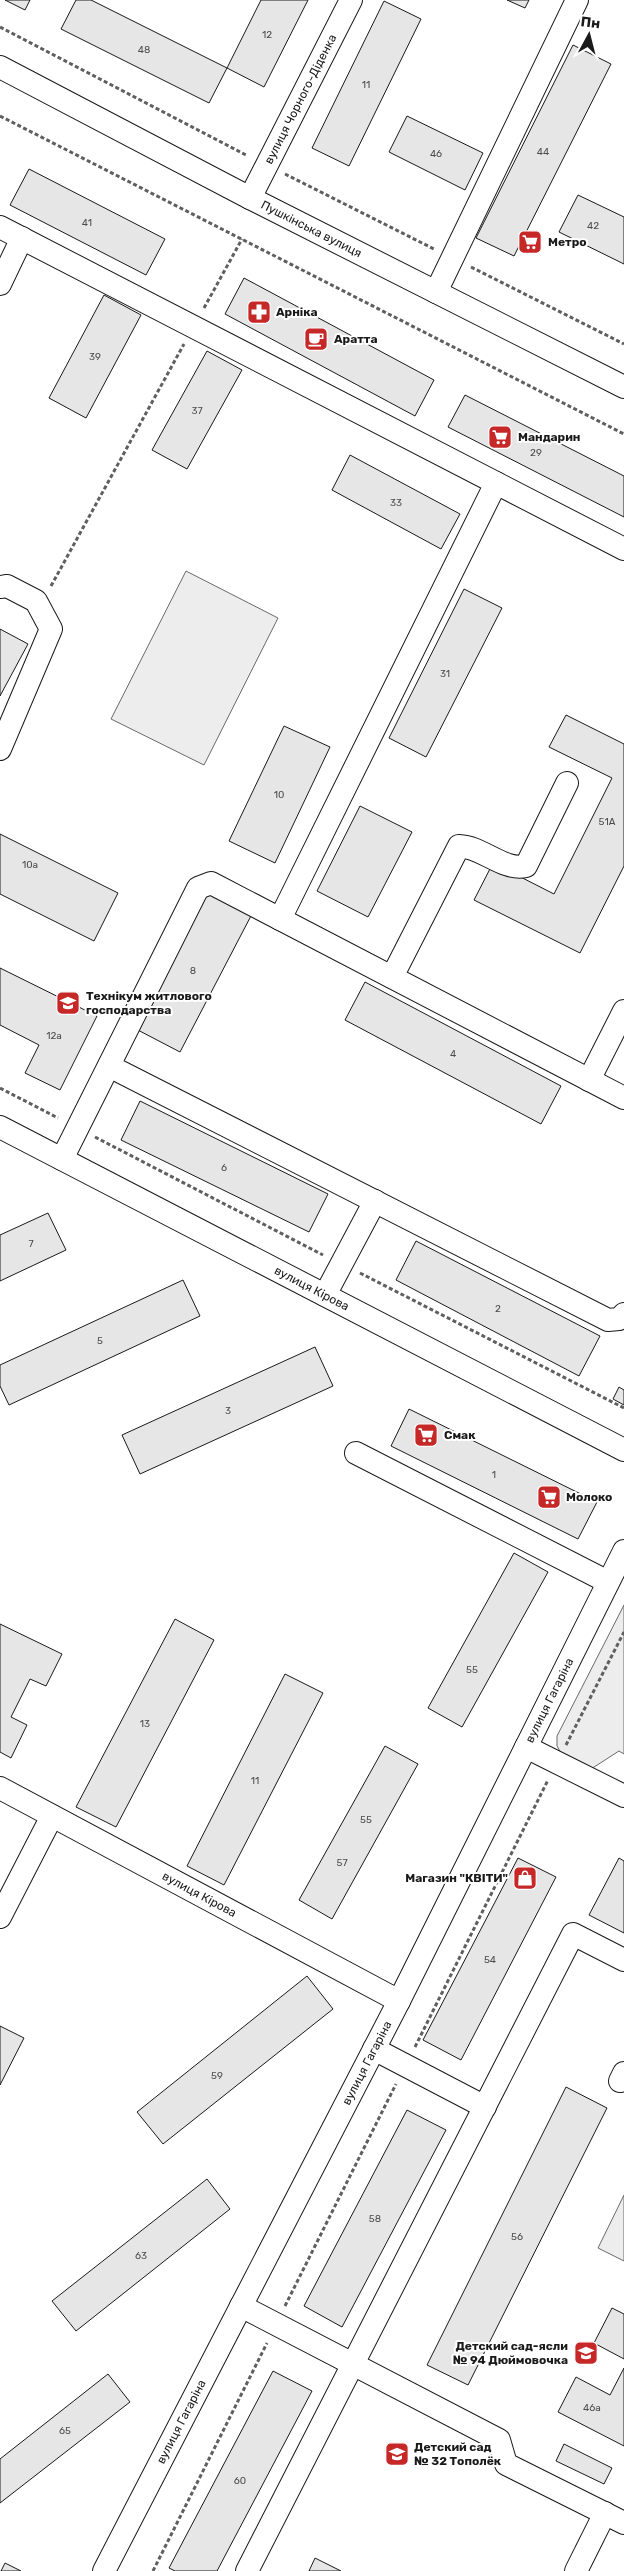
<svg xmlns="http://www.w3.org/2000/svg" width="624" height="2571" viewBox="0 0 624 2571" font-family="Rubik,sans-serif">
  <style>
    .built { fill: #ededed; stroke: #6a6a6a }
    .building { fill: #e6e6e6; stroke: #1a1a1a }
    .lines { fill: none; stroke-linecap: round; stroke-linejoin: round }
    .minor-casing { stroke: #1a1a1a; stroke-width: 24 }
    .path { stroke: #5f5f5f; stroke-width: 3; stroke-dasharray: 4 2.5; stroke-linecap: butt }
    .minor { stroke: #fff; stroke-width: 22 }
    .labels { text-anchor: middle; stroke-width: 4; stroke-linejoin: round; paint-order: stroke }
    .number-label { font-size: 10px; fill: #4d4d4d }
    .street-label { font-size: 12px; fill: #1a1a1a; stroke: #fff }
    .poi-label { font-size: 12px; font-weight: bold; fill: #1a1a1a; stroke: #fff; text-anchor: start }
  </style>
  <rect width="100%" height="100%" fill="#fff"/>
  <g class="built">
    <polygon points="186,571 278,618 204,765 111,719"/>
    <polygon points="624,1605 624,1754 619,1751 591,1769 561,1753 557,1746 557,1736"/>
    <polygon points="624,2195 624,2261 598,2248"/>
  </g>
  <g class="building">
    <polygon points="5,0 30,0 25,10"/>
    <polygon points="76,0 91,0 227,68 209,103 61,29"/>
    <polygon points="261,0 308,0 264,87 227,68"/>
    <polygon points="507,0 529,0 525,8"/>
    <polygon points="384,1 421,19 349,166 312,148"/>
    <polygon points="573,45 611,64 514,256 476,238"/>
    <polygon points="407,116 483,153 465,190 389,152"/>
    <polygon points="29,169 165,239 146,275 10,205"/>
    <polygon points="578,195 624,217 624,264 559,232"/>
    <polygon points="244,278 434,380 415,416 225,314"/>
    <polygon points="104,295 141,315 86,418 49,398"/>
    <polygon points="207,351 242,370 187,469 152,450"/>
    <polygon points="465,395 624,476 624,517 448,427"/>
    <polygon points="350,455 460,514 441,549 332,490"/>
    <polygon points="464,589 502,608 426,757 389,738"/>
    <polygon points="0,629 28,644 0,696"/>
    <polygon points="566,715 624,744 624,866 580,953 474,900 493,863 554,894 612,778 549,747"/>
    <polygon points="284,726 330,747 275,863 229,841"/>
    <polygon points="360,806 412,832 368,917 317,891"/>
    <polygon points="0,834 118,893 94,941 0,894"/>
    <polygon points="207,888 253,912 180,1052 134,1028"/>
    <polygon points="0,968 97,1016 60,1090 25,1073 39,1045 0,1025"/>
    <polygon points="365,982 561,1086 541,1124 345,1020"/>
    <polygon points="140,1101 328,1194 309,1232 121,1140"/>
    <polygon points="48,1213 66,1250 0,1281 0,1235"/>
    <polygon points="416,1241 600,1336 579,1376 396,1280"/>
    <polygon points="183,1280 200,1316 9,1405 0,1386 0,1365"/>
    <polygon points="315,1347 333,1386 140,1474 122,1435"/>
    <polygon points="619,1387 624,1390 624,1405 613,1399"/>
    <polygon points="409,1409 597,1502 578,1539 391,1446"/>
    <polygon points="514,1553 548,1572 462,1727 428,1708"/>
    <polygon points="175,1619 214,1640 116,1827 76,1807"/>
    <polygon points="0,1624 62,1654 46,1686 30,1679 11,1717 27,1725 11,1758 0,1752"/>
    <polygon points="285,1674 323,1693 224,1885 187,1866"/>
    <polygon points="385,1746 418,1764 332,1919 299,1900"/>
    <polygon points="518,1858 556,1877 461,2060 423,2040"/>
    <polygon points="619,1858 624,1861 624,1933 589,1915"/>
    <polygon points="307,1976 333,2009 163,2144 137,2112"/>
    <polygon points="0,2026 24,2038 0,2085"/>
    <polygon points="566,2087 607,2108 468,2385 427,2365"/>
    <polygon points="407,2110 446,2130 342,2327 304,2306"/>
    <polygon points="207,2179 230,2209 76,2331 52,2301"/>
    <polygon points="612,2308 624,2314 624,2359 594,2343"/>
    <polygon points="624,2368 624,2446 558,2412 576,2377 610,2395"/>
    <polygon points="273,2371 312,2391 217,2571 175,2571 169,2568"/>
    <polygon points="108,2374 130,2402 0,2503 0,2459"/>
    <polygon points="564,2444 612,2468 604,2484 556,2461"/>
    <polygon points="315,2558 341,2571 309,2571"/>
    <polygon points="5,2563 21,2571 1,2571"/>
  </g>
  <g class="lines">
    <g class="minor-casing">
      <g id="minor">
        <path id="s1" d="M0,67l250,131 374,189"/>
        <path id="s2" d="M250,198l101,-198"/>
        <polyline points="0,227 624,549"/>
        <polyline points="0,284 22,238"/>
        <polyline points="436,292 577,0"/>
        <polyline points="0,587 7,586 36,601 51,629 0,749"/>
        <polyline points="280,919 496,483"/>
        <path d="M392,977l67,-131c24,1 44,25 67,20l41,-83"/>
        <polyline points="109,1066 608,1320 619,1319 624,1314"/>
        <polyline points="589,1080 624,1011"/>
        <path id="s3" d="M0,1127l624,323"/>
        <polyline points="62,1159 198,888 211,883 624,1098"/>
        <polyline points="325,1295 375,1201"/>
        <polyline points="356,1453 608,1582"/>
        <polyline points="526,1747 624,1796"/>
        <path id="s4" d="M0,1788l399,213"/>
        <polyline points="0,1917 52,1816"/>
        <polyline points="374,2049 485,2107"/>
        <polyline points="620,2081 624,2073"/>
        <polyline points="241,2306 499,2440 506,2464 624,2523"/>
        <path id="s5" d="M104,2571l295,-570 225,-450"/>
        <polyline points="247,2571 573,1934 624,1960"/>
        <polyline points="576,2571 605,2513"/>
      </g>
    </g>
    <g class="path">
      <polyline points="0,27 248,156"/>
      <polyline points="0,116 624,434"/>
      <polyline points="285,174 434,249"/>
      <polyline points="471,267 624,344"/>
      <polyline points="204,308 242,239"/>
      <polyline points="51,586 184,344"/>
      <polyline points="0,1088 58,1118"/>
      <polyline points="95,1137 323,1255"/>
      <polyline points="360,1273 624,1408"/>
      <polyline points="566,1745 624,1632"/>
      <polyline points="415,2047 548,1780"/>
      <polyline points="285,2306 396,2084"/>
      <polyline points="153,2571 267,2343"/>
    </g>
    <use href="#minor" class="minor"/>
  </g>
  <defs>
    <g id="supermarket-square" transform="scale(1.25)"><rect x="-9" y="-9" width="18" height="18" rx="4" fill="#c62828" stroke="#fff"/><path d="M-6-5.5h2.5l.6 2H6L4.5 2H-2.5L-4.4-4H-6ZM-1.5 3.2a1.3 1.3 0 1 0 .1 0ZM3 3.2a1.3 1.3 0 1 0 .1 0Z" fill="#fff"/></g>
    <g id="pharmacy-square" transform="scale(1.25)"><rect x="-9" y="-9" width="18" height="18" rx="4" fill="#c62828" stroke="#fff"/><path d="M-2-6h4v4h4v4h-4v4h-4v-4h-4v-4h4Z" fill="#fff"/></g>
    <g id="cafe-square" transform="scale(1.25)"><rect x="-9" y="-9" width="18" height="18" rx="4" fill="#c62828" stroke="#fff"/><path d="M-5.5-4.5H6V0H3Q3 3.5 0 3.5H-2.5Q-5.5 3.5-5.5 0ZM3-3.2v2h1.7v-2ZM-6 4.5H4V6H-6Z" fill="#fff"/></g>
    <g id="university-square" transform="scale(1.25)"><rect x="-9" y="-9" width="18" height="18" rx="4" fill="#c62828" stroke="#fff"/><path d="M0-5L7-2L0 1L-7-2ZM-4 1L0 2.5L4 1V4Q0 6-4 4Z" fill="#fff"/></g>
    <g id="shop-square" transform="scale(1.25)"><rect x="-9" y="-9" width="18" height="18" rx="4" fill="#c62828" stroke="#fff"/><path d="M-5-2.5h2.3a2.7 3.5 0 0 1 5.4 0H5L5.5 6h-11ZM-1.5-2.5h3a1.5 2.3 0 0 0-3 0Z" fill="#fff"/></g>
    <g id="school-square" transform="scale(1.25)"><rect x="-9" y="-9" width="18" height="18" rx="4" fill="#c62828" stroke="#fff"/><path d="M0-5L7-2L0 1L-7-2ZM-4 1L0 2.5L4 1V4Q0 6-4 4Z" fill="#fff"/></g>
  </defs>
  <g fill-rule="evenodd">
    <use href="#supermarket-square" x="530" y="242"/>
    <use href="#pharmacy-square" x="259" y="312"/>
    <use href="#cafe-square" x="316" y="339"/>
    <use href="#supermarket-square" x="500" y="437"/>
    <use href="#university-square" x="68" y="1003"/>
    <use href="#supermarket-square" x="426" y="1435"/>
    <use href="#supermarket-square" x="549" y="1497"/>
    <use href="#shop-square" x="525" y="1878"/>
    <use href="#school-square" x="586" y="2353"/>
    <use href="#school-square" x="397" y="2454"/>
  </g>
  <g class="labels">
    <g class="number-label">
      <text x="267" y="38">12</text>
      <text x="144" y="53">48</text>
      <text x="366" y="88">11</text>
      <text x="543" y="155">44</text>
      <text x="436" y="157">46</text>
      <text x="87" y="226">41</text>
      <text x="593" y="229">42</text>
      <text x="95" y="360">39</text>
      <text x="197" y="414">37</text>
      <text x="536" y="456">29</text>
      <text x="396" y="506">33</text>
      <text x="445" y="677">31</text>
      <text x="279" y="798">10</text>
      <text x="607" y="825">51А</text>
      <text x="30" y="868">10а</text>
      <text x="193" y="974">8</text>
      <text x="54" y="1039">12а</text>
      <text x="453" y="1057">4</text>
      <text x="224" y="1171">6</text>
      <text x="31" y="1247">7</text>
      <text x="498" y="1312">2</text>
      <text x="100" y="1344">5</text>
      <text x="228" y="1414">3</text>
      <text x="494" y="1478">1</text>
      <text x="472" y="1673">55</text>
      <text x="145" y="1727">13</text>
      <text x="255" y="1784">11</text>
      <text x="366" y="1823">55</text>
      <text x="342" y="1866">57</text>
      <text x="490" y="1963">54</text>
      <text x="217" y="2079">59</text>
      <text x="375" y="2222">58</text>
      <text x="517" y="2240">56</text>
      <text x="141" y="2259">63</text>
      <text x="592" y="2411">46а</text>
      <text x="65" y="2434">65</text>
      <text x="240" y="2484">60</text>
    </g>
    <g class="street-label">
      <text dy="4" stroke="none"><textPath href="#s2" startOffset="111">вулиця Чорного-Діденка</textPath></text>
      <text dy="4" stroke="none"><textPath href="#s1" startOffset="351">Пушкінська вулиця</textPath></text>
      <text dy="4" stroke="none"><textPath href="#s3" startOffset="351">вулиця Кірова</textPath></text>
      <text dy="4" stroke="none"><textPath href="#s5" startOffset="978">вулиця Гагаріна</textPath></text>
      <text dy="4" stroke="none"><textPath href="#s4" startOffset="226">вулиця Кірова</textPath></text>
      <text dy="4" stroke="none"><textPath href="#s5" startOffset="572">вулиця Гагаріна</textPath></text>
      <text dy="4" stroke="none"><textPath href="#s5" startOffset="168">вулиця Гагаріна</textPath></text>
    </g>
    <g class="poi-label">
      <text x="548" y="246">Метро</text>
      <text x="276" y="316">Арніка</text>
      <text x="334" y="343">Аратта</text>
      <text x="518" y="441">Мандарин</text>
      <text x="86" y="1000">Технікум житлового<tspan x="86" dy="14">господарства</tspan></text>
      <text x="444" y="1439">Смак</text>
      <text x="566" y="1501">Молоко</text>
      <text x="508" y="1882" text-anchor="end">Магазин "КВІТИ"</text>
      <text x="568" y="2350" text-anchor="end">Детский сад-ясли<tspan x="568" dy="14">№ 94 Дюймовочка</tspan></text>
      <text x="414" y="2451">Детский сад<tspan x="414" dy="14">№ 32 Тополёк</tspan></text>
    </g>
  </g>
  <g transform="translate(589 35) rotate(7)" stroke="#ffffff" stroke-width="4" paint-order="stroke">
  <path d="M0-4L9 19L0 12L-9 19Z" fill="#1a1a1a"/>
  <text y="-8" font-size="14" font-weight="bold" text-anchor="middle" fill="#1a1a1a">Пн</text>
  </g>
</svg>
